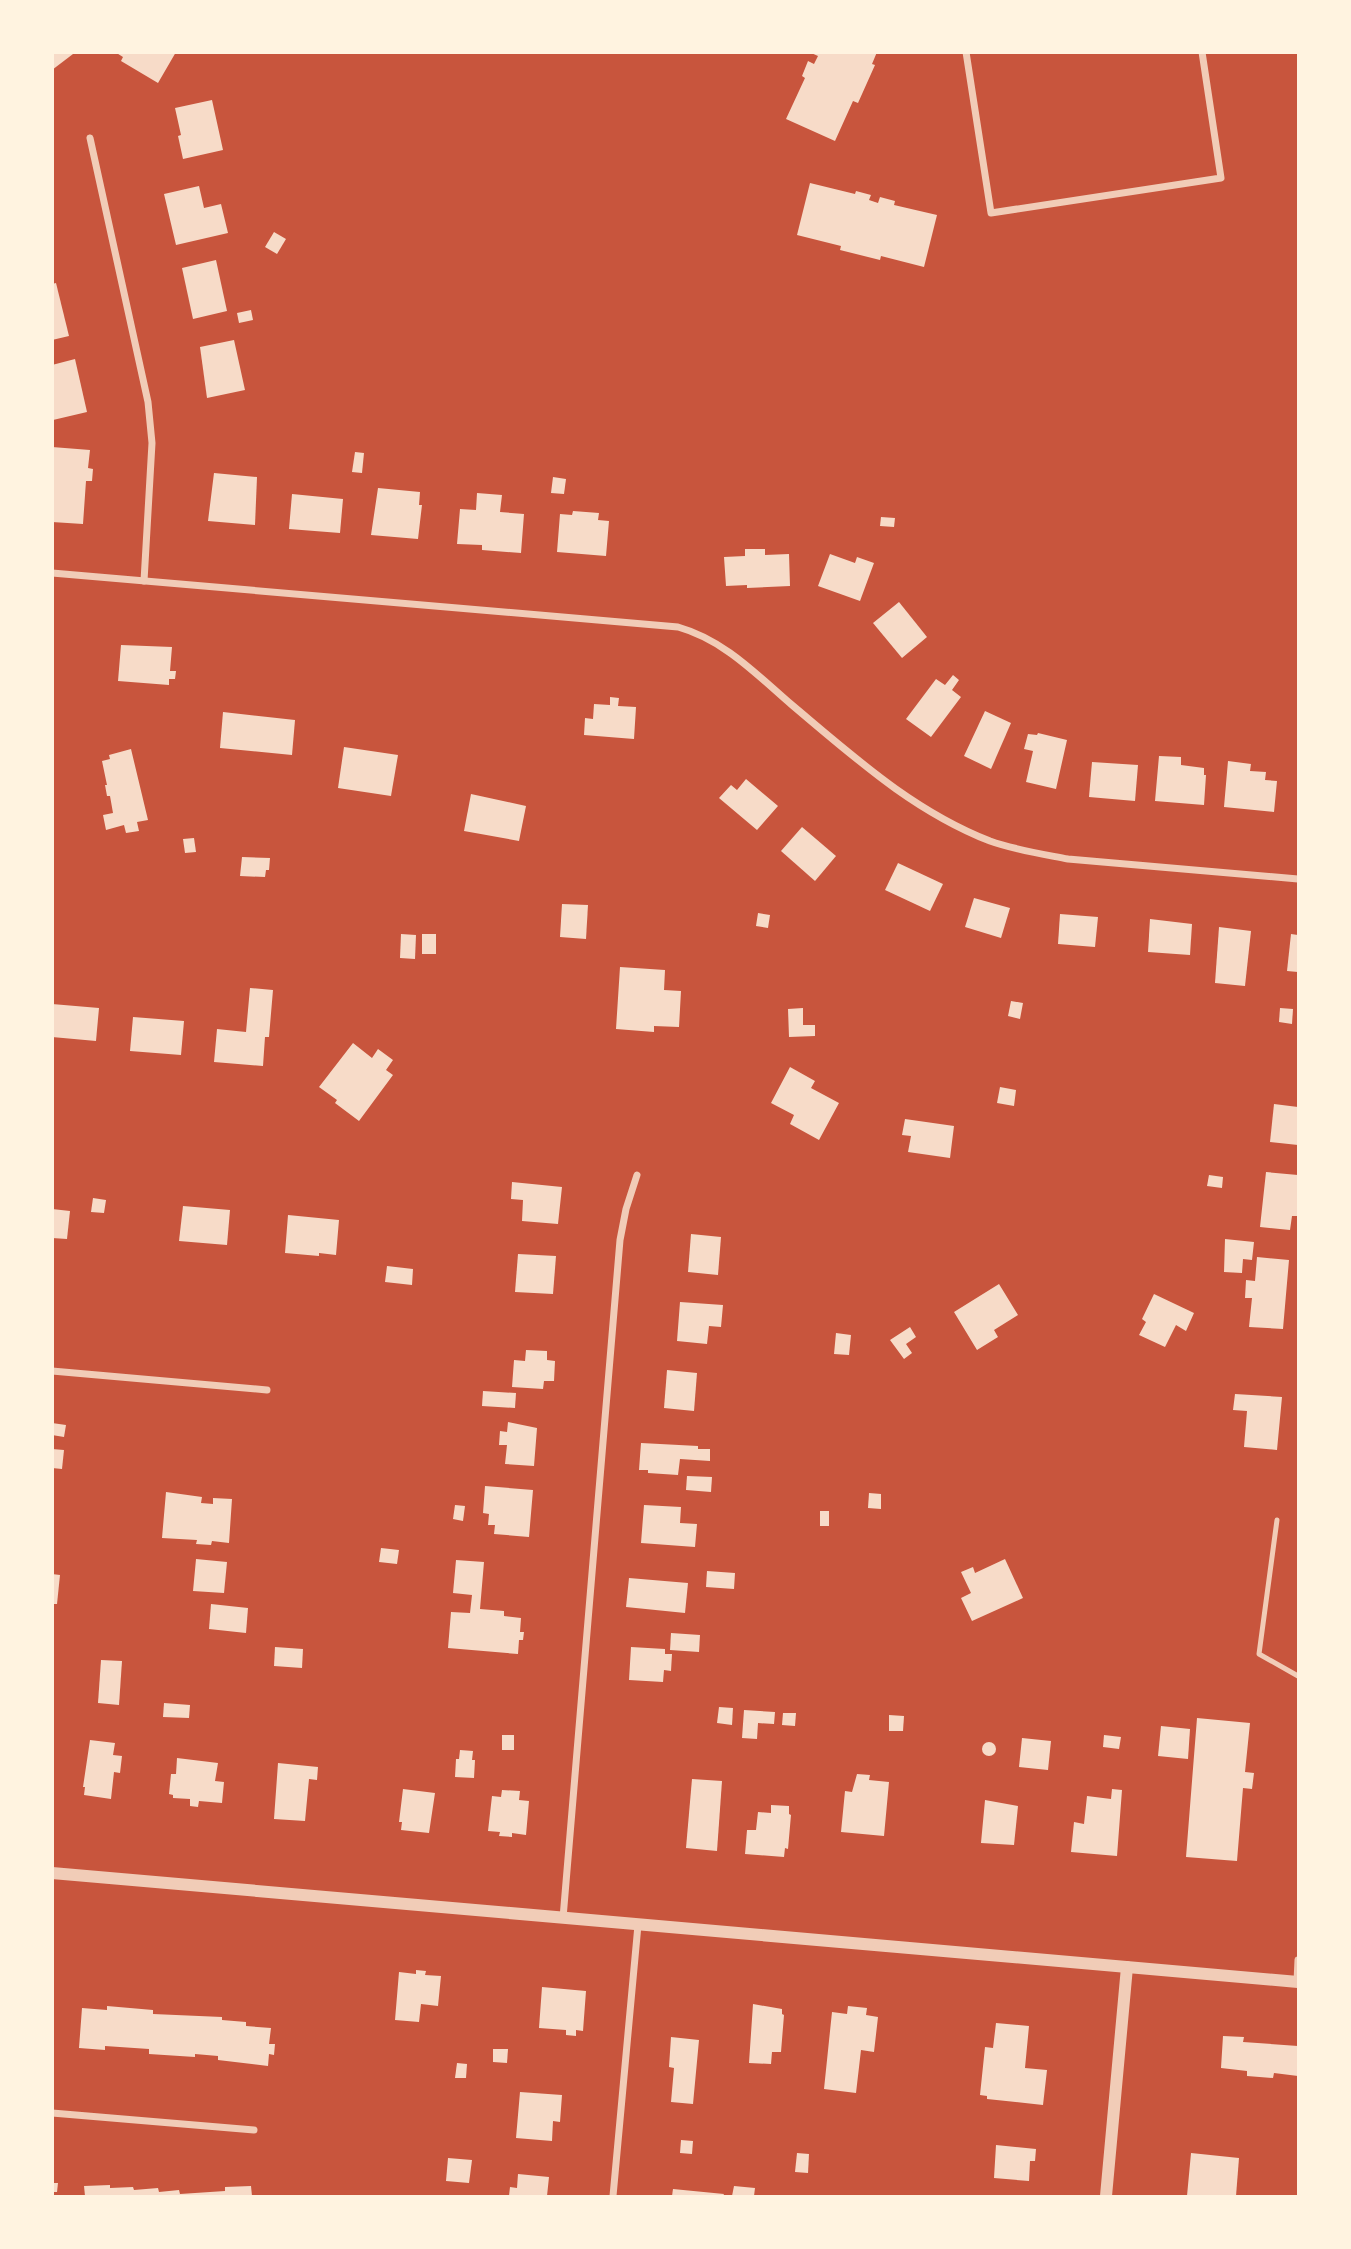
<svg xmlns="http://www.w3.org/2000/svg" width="1351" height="2249" font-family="Barlow,sans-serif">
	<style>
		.building { fill: #f7dbc8 }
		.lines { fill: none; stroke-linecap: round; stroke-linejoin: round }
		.service { stroke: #f1ccb7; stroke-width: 5 }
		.minor { stroke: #f1ccb7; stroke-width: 7 }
		.tertiary { stroke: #f1ccb7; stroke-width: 12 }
	</style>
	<rect width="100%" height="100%" fill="#c8553d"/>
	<g class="building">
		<polygon points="52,52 71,52 73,54 52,70"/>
		<polygon points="115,52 176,52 158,83 121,61 123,57"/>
		<polygon points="809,52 877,52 872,64 875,65 858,103 853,101 835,141 786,119 805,78 802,76 808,61 814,64 818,56"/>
		<polygon points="212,100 223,150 183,159 178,136 181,135 175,108"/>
		<polygon points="810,183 855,194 856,191 871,195 869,200 878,203 880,197 895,201 894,205 937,215 924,267 881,256 880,260 840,250 841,246 797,235"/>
		<polygon points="199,186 204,208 221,204 228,233 176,245 164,194"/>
		<polygon points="274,232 286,239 277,254 265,247"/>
		<polygon points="216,260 227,311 193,319 182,268"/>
		<polygon points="56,283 69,336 52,340 52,284"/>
		<polygon points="251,310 253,320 239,323 237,313"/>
		<polygon points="234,340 245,390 207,398 200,347"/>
		<polygon points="75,359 87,412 53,420 52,365"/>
		<polygon points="52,447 90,450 88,468 93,469 92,481 86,481 83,524 52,522"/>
		<polygon points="355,452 364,453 362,473 352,472"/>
		<polygon points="214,473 257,477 255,525 208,521"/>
		<polygon points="553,477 566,479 564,494 551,493"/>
		<polygon points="378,488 420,492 419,505 422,505 418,539 371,535"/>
		<polygon points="477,493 502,495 500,512 524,514 521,553 482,550 482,545 457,544 460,509 476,510"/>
		<polygon points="292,494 343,499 340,533 289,529"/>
		<polygon points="573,511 599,513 598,520 609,521 606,556 557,552 560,514 572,515"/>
		<polygon points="881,517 895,518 894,527 880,526"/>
		<polygon points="745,549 765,549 765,555 789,554 790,586 747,588 747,585 726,586 724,557 745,556"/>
		<polygon points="830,554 855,563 857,557 874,563 860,601 818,586"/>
		<polygon points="899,602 927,637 902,658 873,623"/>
		<polygon points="121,645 172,647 170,671 176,671 175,679 169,679 169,685 118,681"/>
		<polygon points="953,675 959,680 952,690 961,697 931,737 906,719 936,679 945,685"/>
		<polygon points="610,697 619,698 618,706 636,707 634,739 584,735 585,718 593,719 594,704 610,705"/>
		<polygon points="985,711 1011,723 991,769 964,756"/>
		<polygon points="223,712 295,720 292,755 220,748"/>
		<polygon points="1038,733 1067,740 1056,789 1026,782 1033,751 1024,749 1028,734 1037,735"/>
		<polygon points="344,747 398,755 391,796 338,788"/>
		<polygon points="131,749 148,820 137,822 139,831 126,833 124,825 106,830 103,815 113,813 110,796 107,796 105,785 107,785 102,761 110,759 109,755"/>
		<polygon points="1159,756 1181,757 1181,765 1204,768 1204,775 1206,775 1204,805 1155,801"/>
		<polygon points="1228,761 1251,764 1250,771 1266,772 1265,780 1277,781 1274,812 1224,807"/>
		<polygon points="1092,762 1138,765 1135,801 1089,797"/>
		<polygon points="746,779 778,806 757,830 719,798 731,785 737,790"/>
		<polygon points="471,794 526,806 519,841 464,831"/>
		<polygon points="802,827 836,856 815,881 781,851"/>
		<polygon points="194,838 196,852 185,853 183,839"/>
		<polygon points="242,857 270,858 269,870 266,870 265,877 240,876"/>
		<polygon points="898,863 943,884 930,911 885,890"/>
		<polygon points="974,898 1010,908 1001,938 965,927"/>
		<polygon points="562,904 588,905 586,939 560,937"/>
		<polygon points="758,913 770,915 768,928 756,926"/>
		<polygon points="1060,914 1098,917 1095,947 1058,944"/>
		<polygon points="1150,919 1192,924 1190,955 1148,952"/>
		<polygon points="1219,927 1251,931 1245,986 1215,983"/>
		<polygon points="401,934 416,935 415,959 400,958"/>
		<rect x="422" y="934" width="14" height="20"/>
		<polygon points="1291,934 1298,935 1298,972 1287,971"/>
		<polygon points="620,967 665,970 664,990 681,991 679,1027 654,1026 654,1032 616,1029"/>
		<polygon points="250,988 273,990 269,1037 265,1037 263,1066 214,1062 217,1029 246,1032"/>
		<polygon points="1011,1001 1023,1003 1020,1019 1008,1016"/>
		<polygon points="52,1004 99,1008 96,1041 52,1037"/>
		<polygon points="803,1008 803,1025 815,1025 815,1036 789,1037 788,1009"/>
		<polygon points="1280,1008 1293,1009 1292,1024 1279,1022"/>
		<polygon points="133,1017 184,1021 181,1055 130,1051"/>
		<polygon points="353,1043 372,1058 378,1049 393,1060 386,1070 393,1075 359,1121 335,1103 337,1100 319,1087"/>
		<polygon points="790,1067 815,1081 811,1088 839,1103 819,1140 790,1124 794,1115 771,1103"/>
		<polygon points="1000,1087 1016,1090 1014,1106 997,1103"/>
		<polygon points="1274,1104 1298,1107 1298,1145 1270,1142"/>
		<polygon points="905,1119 954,1126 950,1158 908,1152 911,1136 902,1135"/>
		<polygon points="1266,1172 1298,1175 1298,1216 1292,1216 1290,1230 1260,1227"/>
		<polygon points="1209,1175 1223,1177 1222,1188 1207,1186"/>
		<polygon points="512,1182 562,1187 558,1224 522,1221 523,1200 511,1199"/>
		<polygon points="93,1198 106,1200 104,1213 91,1212"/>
		<polygon points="183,1206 230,1210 227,1245 179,1241"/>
		<polygon points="52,1209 70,1211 67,1239 52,1238"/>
		<polygon points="288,1215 339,1220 336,1255 319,1253 319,1256 285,1253"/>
		<polygon points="691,1234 721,1237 718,1275 688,1272"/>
		<polygon points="1225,1239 1254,1242 1252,1260 1243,1259 1242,1273 1224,1272"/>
		<polygon points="518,1254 556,1256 553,1294 515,1292"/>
		<polygon points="1257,1257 1289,1260 1283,1329 1249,1327 1252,1298 1245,1298 1246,1280 1255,1281"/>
		<polygon points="387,1266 413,1269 412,1285 385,1282"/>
		<polygon points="999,1284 1018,1315 994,1330 998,1337 977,1350 954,1312"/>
		<polygon points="1154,1294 1194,1313 1186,1331 1176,1325 1165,1347 1139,1335 1146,1322 1142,1319"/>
		<polygon points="680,1302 723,1305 721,1327 709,1326 707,1344 677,1341"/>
		<polygon points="910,1327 916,1337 906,1344 912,1353 904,1359 890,1340"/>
		<polygon points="836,1333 851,1335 849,1355 834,1354"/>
		<polygon points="526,1350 547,1351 547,1360 555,1361 554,1381 544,1381 543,1389 512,1387 514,1360 525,1361"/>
		<polygon points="667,1370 697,1373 694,1411 664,1408"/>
		<polygon points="483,1391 516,1393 515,1408 482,1406"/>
		<polygon points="1235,1394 1282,1397 1277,1450 1244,1447 1247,1411 1233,1410"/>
		<polygon points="508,1422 537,1428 534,1466 505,1464 507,1445 499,1445 500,1431 507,1432"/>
		<polygon points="52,1423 66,1425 64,1437 52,1435"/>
		<polygon points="641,1443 698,1446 698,1449 710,1449 710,1461 680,1459 678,1475 648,1473 648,1470 639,1470"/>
		<polygon points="52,1449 64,1450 62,1469 52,1468"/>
		<polygon points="687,1476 712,1477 711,1492 686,1490"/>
		<polygon points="485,1486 533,1490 529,1537 494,1534 495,1525 488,1525 489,1514 483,1513"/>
		<polygon points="166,1492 202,1497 201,1503 213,1504 213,1498 232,1499 229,1543 212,1541 211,1545 196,1544 197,1540 162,1538"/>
		<polygon points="869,1493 881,1494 881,1509 868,1508"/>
		<polygon points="455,1505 465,1506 463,1521 453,1519"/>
		<polygon points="644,1505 681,1507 680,1523 697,1524 695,1547 641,1543"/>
		<rect x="820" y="1511" width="9" height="15"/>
		<polygon points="381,1548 399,1550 397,1564 379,1562"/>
		<polygon points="196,1559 227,1562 224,1593 193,1591"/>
		<polygon points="1005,1559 1023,1598 972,1621 961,1598 971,1593 961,1572 973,1567 975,1573"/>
		<polygon points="456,1560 484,1562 480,1609 504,1611 504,1616 521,1618 520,1632 524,1632 523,1640 519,1640 518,1654 448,1648 451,1612 470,1613 472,1595 453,1593"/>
		<polygon points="707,1571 735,1573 734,1589 706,1587"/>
		<polygon points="52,1574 60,1575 57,1604 52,1604"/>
		<polygon points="629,1578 688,1583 685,1613 626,1607"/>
		<polygon points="211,1604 248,1608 246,1633 209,1629"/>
		<polygon points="671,1633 700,1635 699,1652 670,1650"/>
		<polygon points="275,1647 303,1649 302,1668 274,1666"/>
		<polygon points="631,1647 665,1649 665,1654 672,1654 671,1671 664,1670 663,1682 629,1680"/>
		<polygon points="101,1660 122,1661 119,1705 98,1703"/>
		<polygon points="164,1703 190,1705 189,1718 163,1717"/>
		<polygon points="719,1707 733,1708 732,1725 717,1723"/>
		<polygon points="744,1710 775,1712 774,1724 758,1723 757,1739 742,1738"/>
		<polygon points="783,1713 796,1713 795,1726 782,1725"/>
		<polygon points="889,1715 904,1716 903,1731 889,1731"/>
		<polygon points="1197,1718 1250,1723 1245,1772 1254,1773 1252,1789 1243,1788 1237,1861 1186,1857"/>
		<polygon points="1161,1726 1190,1729 1188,1759 1158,1756"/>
		<rect x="502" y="1735" width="12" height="15"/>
		<polygon points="1104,1735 1121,1737 1119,1749 1103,1747"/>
		<polygon points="1022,1738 1051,1741 1048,1770 1019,1767"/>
		<polygon points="90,1740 115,1743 113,1755 122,1756 120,1773 114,1772 111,1799 84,1795 85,1787 83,1787"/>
		<circle cx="989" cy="1749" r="7"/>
		<polygon points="460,1750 473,1751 472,1760 475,1760 474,1778 455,1777 456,1759 459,1759"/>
		<polygon points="177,1758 218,1763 215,1781 224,1782 222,1803 199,1801 198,1807 190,1806 190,1799 173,1798 173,1795 169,1794 171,1774 176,1774"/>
		<polygon points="278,1763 318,1767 317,1780 309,1779 305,1821 274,1819"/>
		<polygon points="857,1774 870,1775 869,1780 889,1782 884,1836 841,1832 845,1791 852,1792"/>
		<polygon points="692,1779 722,1781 717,1851 686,1848"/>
		<polygon points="403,1789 435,1793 429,1833 401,1830 402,1822 399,1822"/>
		<polygon points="1112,1789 1122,1790 1117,1856 1071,1852 1074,1822 1084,1824 1087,1796 1111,1799"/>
		<polygon points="502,1790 520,1791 519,1800 529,1801 526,1835 512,1833 512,1837 499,1836 500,1832 488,1831 492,1796 501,1797"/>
		<polygon points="985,1800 1018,1806 1014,1845 981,1843"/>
		<polygon points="771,1805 789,1806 789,1814 791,1815 788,1849 785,1848 784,1857 745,1854 747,1830 756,1830 758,1812 771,1813"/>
		<polygon points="416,1970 426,1971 425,1975 441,1976 438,2006 421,2004 419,2022 395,2020 399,1972 416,1974"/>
		<polygon points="542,1987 586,1991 583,2031 576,2030 576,2036 566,2035 566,2030 539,2028"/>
		<polygon points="753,2004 782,2009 782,2014 784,2015 781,2052 772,2052 771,2064 749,2063"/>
		<polygon points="107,2006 153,2010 153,2014 222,2017 222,2020 246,2022 246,2026 271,2028 269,2044 275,2044 274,2055 269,2054 268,2066 218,2060 218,2056 195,2054 195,2057 149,2054 149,2049 105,2046 105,2050 79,2048 82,2008 107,2010"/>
		<polygon points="848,2006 867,2008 866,2015 878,2017 874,2052 861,2050 856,2093 824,2089 832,2012 847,2014"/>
		<polygon points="996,2023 1029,2026 1025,2068 1047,2070 1043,2105 987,2099 987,2096 980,2095 985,2047 993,2048"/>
		<polygon points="1223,2036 1244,2037 1243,2042 1298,2046 1298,2076 1274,2073 1273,2078 1247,2076 1247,2071 1221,2068"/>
		<polygon points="671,2037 699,2040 693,2104 671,2102 674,2068 669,2067"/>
		<polygon points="493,2049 508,2049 507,2063 493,2062"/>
		<polygon points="457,2063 467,2064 466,2078 455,2078"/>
		<polygon points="520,2092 562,2095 560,2122 553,2121 552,2141 516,2138"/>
		<polygon points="681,2140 693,2141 692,2154 680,2153"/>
		<polygon points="996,2145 1036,2149 1035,2161 1030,2161 1029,2181 994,2178"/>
		<polygon points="797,2153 809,2154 808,2173 795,2172"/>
		<polygon points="1191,2153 1239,2158 1236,2196 1187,2196"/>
		<polygon points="448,2158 472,2160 469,2183 446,2181"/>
		<polygon points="518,2174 549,2177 547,2196 509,2196 510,2187 517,2188"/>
		<polygon points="52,2183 58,2183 57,2192 52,2192"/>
		<polygon points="110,2185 110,2188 133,2187 134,2190 158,2188 159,2192 179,2190 180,2194 225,2191 225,2187 251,2186 252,2196 85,2196 84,2186"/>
		<polygon points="734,2186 755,2188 754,2196 732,2196"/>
		<polygon points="673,2189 724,2194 723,2196 672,2196"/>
	</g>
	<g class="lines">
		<polyline class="service" points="1277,1520 1259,1654 1298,1676"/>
		<g class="minor">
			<polyline points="966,52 991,213 1221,178 1202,52"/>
			<polyline points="90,138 148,402 152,443 144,581"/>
			<path d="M 52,573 L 678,627 C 724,640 756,674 792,705 C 854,757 913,811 990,841 C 1015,850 1042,854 1068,859 L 1298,879"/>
			<polyline points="52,1371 267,1390"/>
			<polyline points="563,1918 620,1240 626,1209 637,1175"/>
			<polyline points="1297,1982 1298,1960"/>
			<polyline points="52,2113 254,2130"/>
			<polyline points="613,2196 638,1925"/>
		</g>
		<g class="tertiary">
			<polyline points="52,1873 1298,1982"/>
			<polyline points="1106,2196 1127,1967"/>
		</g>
	</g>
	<rect width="1351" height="2249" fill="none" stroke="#fff3e0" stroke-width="108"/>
</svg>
